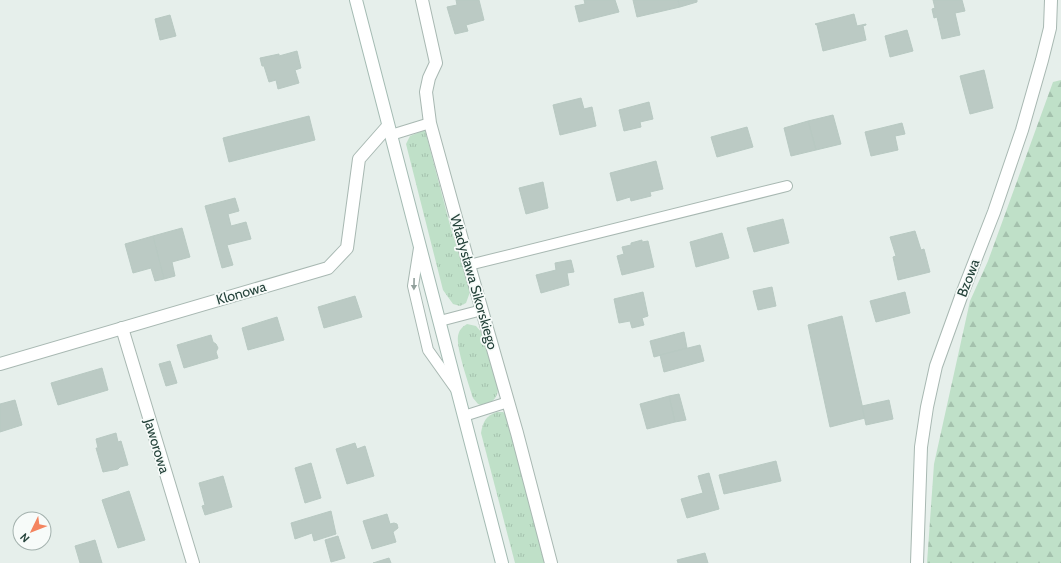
<svg xmlns="http://www.w3.org/2000/svg" width="1061" height="563" font-family="Cabin,sans-serif">
	<style>
		.grass { fill: url(#grass-tufts) }
		.forest { fill: url(#forest-firs) }
		.building { fill: #bbcac4; stroke: #b8c9c2 }
		.lines { fill: none; stroke-linecap: round; stroke-linejoin: round }
		.service-casing { stroke: #a8b8b2; stroke-width: 12 }
		.minor-casing { stroke: #a8b8b2; stroke-width: 14 }
		.secondary-casing { stroke: #a4bbb3; stroke-width: 14 }
		.service { stroke: #fff; stroke-width: 10 }
		.minor { stroke: #fff; stroke-width: 12 }
		.secondary { stroke: #fff; stroke-width: 12 }
		.oneway { fill: #92a09c }
		.labels { text-anchor: middle; dominant-baseline: central; stroke-width: 3.5; stroke-linejoin: round; paint-order: stroke }
		.street-label { font-size: 14px; fill: #24423a; stroke: #f7fbf9 }
	</style>
	<defs>
		<pattern id="grass-tufts" width="24" height="20" patternUnits="userSpaceOnUse"><rect width="24" height="20" fill="#bfe0c8"/><path d="M3 7l-1-3M5 7V3M7 7l1-3M15 17l-1-3M17 17v-4M19 17l1-3" fill="none" stroke="#a4c1ad"/></pattern>
		<pattern id="forest-firs" width="22" height="20" patternUnits="userSpaceOnUse"><rect width="22" height="20" fill="#bfe0c8"/><path d="M5 1l3.5 6h-7zM16 11l3.5 6h-7z" fill="#a4c1ad"/></pattern>
	</defs>
	<rect width="100%" height="100%" fill="#e6efeb"/>
	<g class="grass">
		<polygon points="425,130 451,229 468,281 470,292 466,303 460,306 453,304 443,290 406,144 410,136"/>
		<path d="M 467,324 L 476,326 L 482,333 L 498,385 C 499,396 494,402 483,406 L 478,404 L 473,398 C 469,385 456,348 458,336 C 459,330 462,327 467,324 Z"/>
		<path d="M 497,412 L 503,412 L 507,416 L 545,563 L 515,563 L 481,433 C 483,421 486,416 497,412 Z"/>
	</g>
	<polygon class="forest" points="1061,80 1061,563 927,563 934,464 970,301 988,261 1053,82"/>
	<g class="building">
		<polygon points="456,0 479,0 484,20 466,25 468,31 455,34 447,7 457,5"/>
		<polygon points="584,0 615,0 619,12 579,22 575,6 585,4"/>
		<polygon points="633,0 678,0 680,7 637,17"/>
		<polygon points="678,0 697,0 697,2 680,7"/>
		<polygon points="933,0 962,0 965,11 955,13 960,35 942,39 937,17 934,18 932,9 935,8"/>
		<polygon points="854,14 857,26 866,24 866,25 863,26 866,40 823,51 817,25 815,24"/>
		<polygon points="170,15 176,36 160,40 155,19"/>
		<polygon points="907,30 913,51 890,57 885,36"/>
		<polygon points="297,51 301,68 295,70 299,83 278,89 276,80 269,82 264,66 262,66 260,58 279,54 279,56"/>
		<polygon points="984,70 993,108 970,114 960,76"/>
		<polygon points="581,98 584,109 592,107 596,126 560,135 553,105"/>
		<polygon points="649,102 653,119 640,122 641,127 624,131 619,110"/>
		<polygon points="833,115 841,144 816,150 808,121"/>
		<polygon points="309,116 315,140 229,162 223,138"/>
		<polygon points="808,121 816,150 791,156 784,128"/>
		<polygon points="902,123 905,134 895,136 898,150 871,156 865,132"/>
		<polygon points="747,127 753,147 717,157 711,137"/>
		<polygon points="656,161 663,189 650,192 651,196 631,201 630,197 617,201 610,173"/>
		<polygon points="543,182 548,208 526,214 519,188"/>
		<polygon points="235,198 239,211 228,214 231,226 246,222 251,239 227,245 233,265 222,268 205,206"/>
		<polygon points="783,219 789,243 754,252 747,228"/>
		<polygon points="182,228 190,257 172,262 175,276 164,279 153,236"/>
		<polygon points="915,231 921,250 924,249 930,272 898,280 893,257 896,256 890,237"/>
		<polygon points="722,233 729,258 696,267 690,242"/>
		<polygon points="153,236 164,279 155,281 151,268 133,273 125,244"/>
		<polygon points="642,240 642,242 648,241 654,267 622,275 617,256 624,254 622,247 631,245 631,243"/>
		<polygon points="571,260 574,272 567,273 569,285 541,293 536,275 556,270 555,263"/>
		<polygon points="772,287 776,306 758,310 753,291"/>
		<polygon points="643,292 648,316 642,318 644,325 632,328 630,321 619,323 614,299"/>
		<polygon points="905,292 910,313 876,322 870,301"/>
		<polygon points="355,296 362,317 324,328 318,307"/>
		<polygon points="842,316 865,418 830,427 808,325"/>
		<polygon points="277,317 284,340 248,350 242,328"/>
		<polygon points="684,332 687,348 654,357 650,341"/>
		<polygon points="211,335 213,342 216,344 218,348 216,352 218,358 184,368 177,345"/>
		<polygon points="700,345 704,361 664,372 660,355"/>
		<polygon points="170,361 177,383 166,386 159,364"/>
		<polygon points="102,368 108,390 58,405 51,383"/>
		<polygon points="679,394 686,420 675,422 669,396"/>
		<polygon points="669,396 675,422 647,429 640,404"/>
		<polygon points="15,400 22,425 0,432 0,404"/>
		<polygon points="889,400 893,419 866,425 862,406"/>
		<polygon points="116,433 118,442 121,441 128,465 120,467 118,469 103,472 96,448 98,448 96,439"/>
		<polygon points="355,443 357,449 365,446 374,476 347,484 336,449"/>
		<polygon points="776,461 781,481 724,494 719,475"/>
		<polygon points="311,463 321,498 305,503 295,468"/>
		<polygon points="709,473 719,509 687,518 681,499 703,493 698,476"/>
		<polygon points="223,476 232,507 205,515 202,506 205,505 199,483"/>
		<polygon points="129,491 145,540 118,548 102,500"/>
		<polygon points="331,511 336,534 314,541 312,533 295,539 291,523"/>
		<polygon points="387,514 390,524 394,523 397,524 398,528 393,532 396,542 372,549 363,521"/>
		<polygon points="338,536 345,558 331,562 325,540"/>
		<polygon points="95,540 102,563 80,563 75,546"/>
		<polygon points="705,553 708,563 678,563 677,560"/>
		<polygon points="389,558 391,563 373,563"/>
	</g>
	<g class="lines">
		<defs>
			<g id="service">
				<polyline points="391,135 430,123"/>
				<polyline points="419,248 413,286 428,350 455,388"/>
				<polyline points="469,265 787,186"/>
				<polyline points="440,321 482,310"/>
				<polyline points="464,416 508,402"/>
			</g>
			<g id="minor">
				<polyline points="422,0 436,63 429,78 426,92 430,123 469,265 517,433 551,563"/>
				<polyline points="122,328 193,563"/>
				<polyline points="0,364 328,268 347,248 359,159 388,126"/>
				<polyline points="917,563 921,447 927,407 936,366 962,294 994,212 1022,130 1042,60 1050,28 1051,0"/>
			</g>
			<polyline id="secondary" points="356,0 502,563"/>
		</defs>
		<use href="#service" class="service-casing"/>
		<use href="#minor" class="minor-casing"/>
		<use href="#secondary" class="secondary-casing"/>
		<use href="#service" class="service"/>
		<use href="#minor" class="minor"/>
		<use href="#secondary" class="secondary"/>
	</g>
	<defs><path id="oneway-solid" d="M-6-.8H1V-3.2L6.5 0L1 3.2V.8H-6Z"/></defs>
	<use class="oneway" href="#oneway-solid" transform="translate(414 284) rotate(91)"/>
	<g class="labels">
		<g class="street-label">
			<text transform="translate(968 278) rotate(-69)">Bzowa</text>
			<text transform="translate(474 282) rotate(74)">Władysława Sikorskiego</text>
			<text transform="translate(241 293) rotate(-16)">Klonowa</text>
			<text transform="translate(157 446) rotate(73)">Jaworowa</text>
		</g>
	</g>
	<g transform="translate(32 531) rotate(227)"><circle r="19" fill="#f7fbf9" stroke="#a3b1ad"/>
	<path d="M0-3L7 15L0 10L-7 15Z" fill="#f4845f"/>
	<text y="-6" font-size="11" font-weight="bold" text-anchor="middle" fill="#24423a">N</text>
	</g>
</svg>
